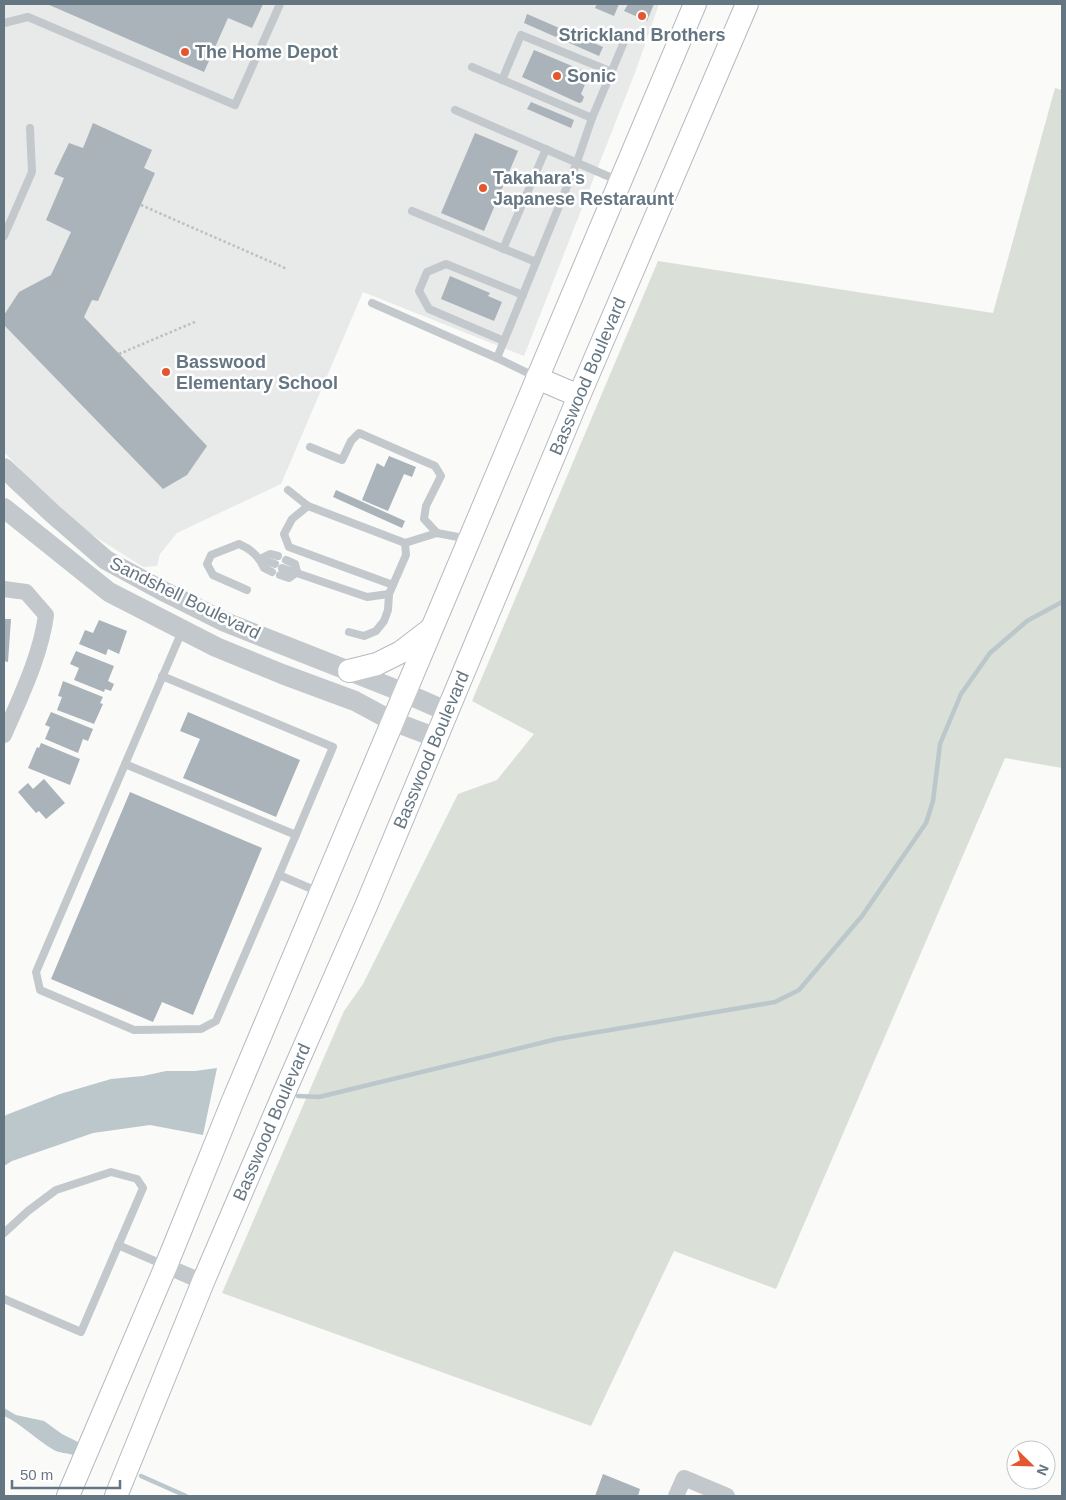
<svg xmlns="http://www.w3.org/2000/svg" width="1066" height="1500" font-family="Helvetica,sans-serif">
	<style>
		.built { fill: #e8e9e9 }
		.green { fill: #dadfd7 }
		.water { fill: #bbc7cb }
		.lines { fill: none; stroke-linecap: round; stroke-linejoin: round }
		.stream { stroke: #bbc7cb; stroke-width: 4.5 }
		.building { fill: #aab3b9 }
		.secondary-casing { stroke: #b3babf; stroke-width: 24 }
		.path { stroke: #bbbfc2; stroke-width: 2.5; stroke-dasharray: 2.5 2.5; stroke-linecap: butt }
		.service { stroke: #c3c8cc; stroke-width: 8 }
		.minor { stroke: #c3c8cc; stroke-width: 16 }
		.tertiary { stroke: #c3c8cc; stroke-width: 20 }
		.secondary { stroke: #fff; stroke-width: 22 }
		.poi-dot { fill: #e4572e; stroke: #fff; stroke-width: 2 }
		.labels { text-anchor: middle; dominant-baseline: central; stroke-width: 5; stroke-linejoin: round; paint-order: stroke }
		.poi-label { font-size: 18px; font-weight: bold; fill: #657683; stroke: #fff; text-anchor: start }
		.street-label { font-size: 18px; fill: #657683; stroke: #fff }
	</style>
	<rect width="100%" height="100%" fill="#fafaf8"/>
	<polygon class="built" points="4,4 659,4 636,70 524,356 363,292 281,484 177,533 160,554 157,566 143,567 91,534 47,498 4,452"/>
	<polygon class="green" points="1055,88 1062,90 1062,768 1005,758 776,1289 674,1251 591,1426 222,1293 344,1011 363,984 458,794 497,780 534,734 472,701 658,261 993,313"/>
	<g class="water">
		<polygon points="217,1068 203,1135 150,1125 93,1133 12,1161 4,1166 4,1117 6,1115 60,1094 111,1079 143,1076 166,1071 195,1071"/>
		<path d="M 4,1408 L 16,1415 L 44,1421 L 62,1434 L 78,1442 L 73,1455 C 67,1453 59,1453 54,1450 C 36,1440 22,1424 4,1416 Z"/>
	</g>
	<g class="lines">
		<g class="stream">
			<polyline points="298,1096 319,1097 557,1039 775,1002 799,990 862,916 926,823 933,801 940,744 961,694 990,653 1027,621 1062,602"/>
			<polyline points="141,1476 186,1496"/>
		</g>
	</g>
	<g class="building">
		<polygon points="47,4 263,4 252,28 228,18 204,72"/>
		<polygon points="597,4 619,4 614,16 595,8"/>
		<polygon points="628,4 654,4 647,21 624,11"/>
		<polygon points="527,14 603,47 599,56 524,23"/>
		<polygon points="534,50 591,74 592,80 589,82 586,82 581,94 584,97 582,102 579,103 522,77"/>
		<polygon points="531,102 574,120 571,128 527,109"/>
		<polygon points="93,123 152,150 144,168 155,173 98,301 92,300 84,317 207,446 187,475 163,489 4,325 4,315 19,292 51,275 71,232 46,220 64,178 54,174 69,143 83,148"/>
		<polygon points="475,133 518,151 484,231 441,213"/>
		<polygon points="450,276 490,293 488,296 502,302 494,321 441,299"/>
		<polygon points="389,456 416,467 412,477 404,474 388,511 362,500 377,463 384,467"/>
		<polygon points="336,490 405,521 402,528 333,497"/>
		<polygon points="4,619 11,619 8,662 4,661"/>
		<polygon points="99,620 127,631 119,654 108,649 106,655 79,644 85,630 93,633"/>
		<polygon points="76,651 114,666 108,681 114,684 111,691 105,689 104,692 74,680 79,668 70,664"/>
		<polygon points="63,681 103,697 100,703 103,704 94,724 57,710 62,697 58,696"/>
		<polygon points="51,712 93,729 88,741 83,739 78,753 45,739 50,727 45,725"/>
		<polygon points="188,712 300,760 276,817 183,778 200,739 180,731"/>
		<polygon points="41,743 80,759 70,785 28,768 37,747 39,748"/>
		<polygon points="44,779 65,803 46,819 39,811 36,813 18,792 28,783 33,789"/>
		<polygon points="130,792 262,848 193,1015 162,1002 153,1022 51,979"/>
		<polygon points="603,1474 640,1489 638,1496 595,1496"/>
	</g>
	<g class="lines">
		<defs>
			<g id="secondary">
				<polyline points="537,378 579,396"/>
				<polyline points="349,671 377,664 401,652 431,629"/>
				<polyline points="68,1496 166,1266 232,1103 695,4"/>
				<path id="s1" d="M 116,1496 L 203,1282 L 284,1093 L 366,906 L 579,396 L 747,4"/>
			</g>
		</defs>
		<use href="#secondary" class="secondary-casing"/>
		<g class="path">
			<polyline points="141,205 287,269"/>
			<polyline points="119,354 197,321"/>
		</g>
		<g class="service">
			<polyline points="4,23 28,17 235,105 280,4"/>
			<polyline points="472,67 592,118"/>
			<polyline points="502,80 521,35 612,72"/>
			<polyline points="455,110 619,181"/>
			<polyline points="412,211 536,262"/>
			<polyline points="4,236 32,172 30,128"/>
			<polyline points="503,249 546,149"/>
			<polyline points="372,303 497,358 536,377"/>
			<polyline points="504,341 429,309 419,291 427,272 446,264 523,295"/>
			<polyline points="497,358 577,162 592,118 624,42"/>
			<polyline points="310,447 342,460 351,441 359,433 435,466 441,476 426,506 424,519 437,533 468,539"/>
			<polyline points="288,490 308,506 405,543 437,533"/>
			<polyline points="308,506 292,519 284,534 289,547 393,585"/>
			<polyline points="260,559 270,554 278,556"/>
			<polyline points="260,559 275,564"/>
			<polyline points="286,560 295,564 297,572"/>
			<polyline points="282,568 367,597 389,594"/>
			<polyline points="280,575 289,578 297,572"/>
			<path d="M 247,590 L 213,575 L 207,564 L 211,555 L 239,544 C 251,549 259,556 264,568 L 272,572"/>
			<polyline points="182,631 36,972 40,990 134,1030 201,1029 216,1021 279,875 319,892"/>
			<polyline points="349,632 364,636 376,631 384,621 388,610 389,594 406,555 405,543"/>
			<polyline points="162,676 333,747 279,875"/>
			<polyline points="125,764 296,835"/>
			<polyline points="4,1233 28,1211 56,1190 111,1172 137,1179 143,1188 81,1332 4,1299"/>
			<polyline points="118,1245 164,1265"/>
		</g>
		<g class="minor">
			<path d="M 4,589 L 26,592 L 46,615 C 41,655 20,698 4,735"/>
			<polyline points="166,1266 203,1282"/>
			<polyline points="676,1496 684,1478 727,1496"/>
		</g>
		<g class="tertiary">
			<polyline points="4,468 53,514 106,560 161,590 225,622 405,693 448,712"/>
			<polyline points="4,508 109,592 216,647 282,674 355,701 392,721 437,738"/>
		</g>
		<use href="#secondary" class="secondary"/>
	</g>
	<g class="poi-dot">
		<circle cx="642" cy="16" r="5"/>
		<circle cx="185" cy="52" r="5"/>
		<circle cx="557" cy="76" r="5"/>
		<circle cx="483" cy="188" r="5"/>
		<circle cx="166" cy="372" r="5"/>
	</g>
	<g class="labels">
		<g class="poi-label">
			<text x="642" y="35" text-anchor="middle">Strickland Brothers</text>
			<text x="195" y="52">The Home Depot</text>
			<text x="567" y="76">Sonic</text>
			<text x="493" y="178">Takahara's<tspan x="493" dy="21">Japanese Restaraunt</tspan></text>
			<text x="176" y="362">Basswood<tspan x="176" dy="21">Elementary School</tspan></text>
		</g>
		<g class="street-label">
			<text stroke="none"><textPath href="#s1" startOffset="1215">Basswood Boulevard</textPath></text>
			<text transform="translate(185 598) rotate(26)">Sandshell Boulevard</text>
			<text stroke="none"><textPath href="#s1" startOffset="810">Basswood Boulevard</textPath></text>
			<text stroke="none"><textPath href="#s1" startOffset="405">Basswood Boulevard</textPath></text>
		</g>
	</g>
	<rect width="1066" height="1500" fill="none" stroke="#657683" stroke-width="10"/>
	<g transform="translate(1031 1465) rotate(113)"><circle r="24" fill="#ffffff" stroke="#c1c8cd"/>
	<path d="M0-4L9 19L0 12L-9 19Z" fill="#e4572e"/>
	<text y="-8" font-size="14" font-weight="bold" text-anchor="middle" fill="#657683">N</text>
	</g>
	<path d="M12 1480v8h108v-8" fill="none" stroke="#657683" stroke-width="2.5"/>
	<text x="20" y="1480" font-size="15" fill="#657683" stroke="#ffffff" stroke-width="4" paint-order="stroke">50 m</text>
</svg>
